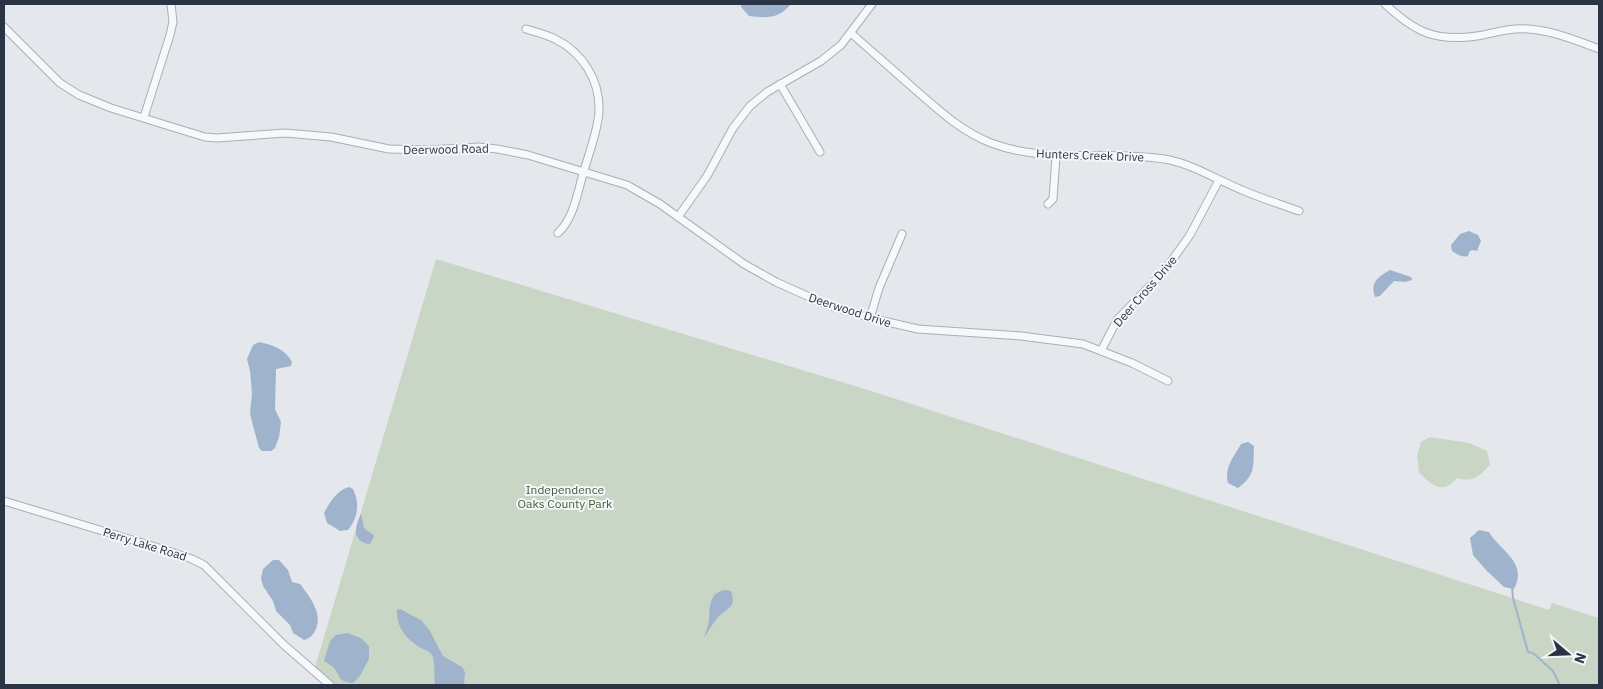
<svg xmlns="http://www.w3.org/2000/svg" width="1603" height="689" font-family="'IBM Plex Sans',sans-serif">
	<style>
		.green { fill: #c9d6c5 }
		.water { fill: #9fb4cc }
		.lines { fill: none; stroke-linecap: round; stroke-linejoin: round }
		.stream { stroke: #9fb4cc; stroke-width: 2 }
		.minor-casing { stroke: #a9aeb7; stroke-width: 9 }
		.minor { stroke: #f7f8fa; stroke-width: 7 }
		.labels { text-anchor: middle; dominant-baseline: central; stroke-width: 4; stroke-linejoin: round; paint-order: stroke }
		.street-label { font-size: 12px; fill: #2b3445; stroke: #f4f6f9 }
		.park-label { font-size: 12px; fill: #3f6138; stroke: #f4f6f9 }
	</style>
	<rect width="100%" height="100%" fill="#e4e7ec"/>
	<g class="green">
		<polygon points="436,259 868,390 1549,610 1552,603 1599,618 1599,685 326,685 313,674"/>
		<path d="M 1430,437 L 1469,443 L 1487,451 L 1490,465 C 1479,476 1474,483 1457,478 C 1454,481 1451,485 1447,486 C 1437,491 1426,479 1419,473 L 1417,455 L 1421,442 Z"/>
	</g>
	<g class="water">
		<path d="M 742,4 L 791,4 C 778,19 768,18 749,16 L 741,7 Z"/>
		<path d="M 1469,231 L 1478,235 L 1481,241 L 1477,251 L 1472,250 L 1469,252 L 1468,256 C 1462,258 1457,254 1452,251 L 1451,245 L 1460,234 Z"/>
		<path d="M 1390,270 L 1411,277 L 1412,280 L 1405,282 L 1394,281 L 1380,296 L 1375,297 C 1370,282 1378,277 1390,270 Z"/>
		<path d="M 259,342 C 273,345 285,349 292,362 L 291,366 L 276,369 L 275,409 L 281,422 L 279,437 L 275,448 L 271,451 L 262,451 L 259,448 L 250,414 L 252,393 L 250,371 L 247,359 L 253,345 Z"/>
		<path d="M 1248,442 L 1254,446 C 1253,466 1256,475 1238,488 L 1228,483 C 1224,467 1234,457 1241,444 Z"/>
		<path d="M 349,487 L 353,489 C 360,503 358,518 348,530 L 340,531 L 327,523 L 324,513 C 330,502 336,491 349,487 Z"/>
		<path d="M 361,514 C 365,525 360,528 373,534 L 374,537 L 370,544 C 351,542 355,526 361,514 Z"/>
		<path d="M 1479,530 L 1489,532 C 1501,552 1528,562 1514,589 L 1504,587 L 1486,570 L 1473,555 L 1470,538 Z"/>
		<path d="M 273,560 L 279,560 L 288,570 L 292,582 L 300,584 C 309,596 323,613 316,629 C 313,635 311,638 304,640 L 293,633 L 290,625 L 276,611 L 273,601 L 263,586 L 261,578 L 263,569 Z"/>
		<path d="M 726,590 L 731,591 C 737,608 728,607 718,617 C 713,623 709,631 704,637 C 706,632 708,626 709,621 C 710,608 708,592 726,590 Z"/>
		<path d="M 400,609 L 421,620 L 430,631 L 443,656 L 462,667 L 465,672 L 464,685 L 435,685 C 434,676 435,666 433,657 C 431,652 426,650 421,648 C 406,639 396,627 397,610 Z"/>
		<path d="M 347,633 L 361,638 L 369,646 L 369,659 L 360,676 L 353,683 C 336,682 341,674 332,666 C 329,664 327,663 324,661 L 330,641 L 336,635 Z"/>
	</g>
	<g class="lines">
		<polyline class="stream" points="1512,586 1513,598 1528,652 1533,653 1553,671 1560,685"/>
		<defs>
			<g id="minor">
				<path d="M 1385,4 C 1415,32 1435,42 1477,36 C 1490,34 1502,30 1515,29 C 1544,27 1573,39 1599,49"/>
				<polyline points="4,27 60,83 79,95 111,108 182,130 205,137 217,138 285,133 331,137 389,149 429,150 478,147 497,149 528,155 627,185 660,204 744,264 776,282 825,304 870,318 918,329 1021,336 1083,344 1132,363 1168,381"/>
				<path d="M 526,29 C 535,32 546,34 555,39 C 582,52 600,80 599,110 C 599,128 588,156 583,174 C 577,194 574,218 558,233"/>
				<path d="M 851,33 C 871,51 891,68 911,86 C 935,107 960,131 991,143 C 1046,164 1107,150 1164,159 C 1191,163 1217,180 1242,190 C 1260,198 1280,204 1299,211"/>
				<polyline points="780,84 820,152"/>
				<polyline points="144,117 170,35 173,22 171,4"/>
				<polyline points="1048,204 1053,199 1056,156"/>
				<polyline points="678,217 707,176 733,128 750,106 767,92 821,61 841,45 872,4"/>
				<polyline points="870,318 879,288 902,234"/>
				<polyline points="1101,351 1117,320 1165,270 1190,235 1219,180"/>
				<polyline points="4,501 162,549 192,559 204,565 283,644 330,685"/>
			</g>
		</defs>
		<use href="#minor" class="minor-casing"/>
		<use href="#minor" class="minor"/>
	</g>
	<g class="labels">
		<g class="street-label">
			<text transform="translate(446 149) rotate(-1)">Deerwood Road</text>
			<text transform="translate(1090 155) rotate(2)">Hunters Creek Drive</text>
			<text transform="translate(1145 291) rotate(-49)">Deer Cross Drive</text>
			<text transform="translate(850 310) rotate(18)">Deerwood Drive</text>
			<text transform="translate(145 544) rotate(17)">Perry Lake Road</text>
		</g>
		<g class="park-label">
			<text x="565" y="489">Independence<tspan x="565" dy="14">Oaks County Park</tspan></text>
		</g>
	</g>
	<rect width="1603" height="689" fill="none" stroke="#2b3445" stroke-width="10"/>
	<g transform="translate(1568 654) rotate(109)" stroke="#f4f6f9" stroke-width="4" paint-order="stroke">
	<path d="M0-4L9 19L0 12L-9 19Z" fill="#2b3445"/>
	<text y="-8" font-size="14" font-weight="bold" text-anchor="middle" fill="#2b3445">N</text>
	</g>
</svg>
